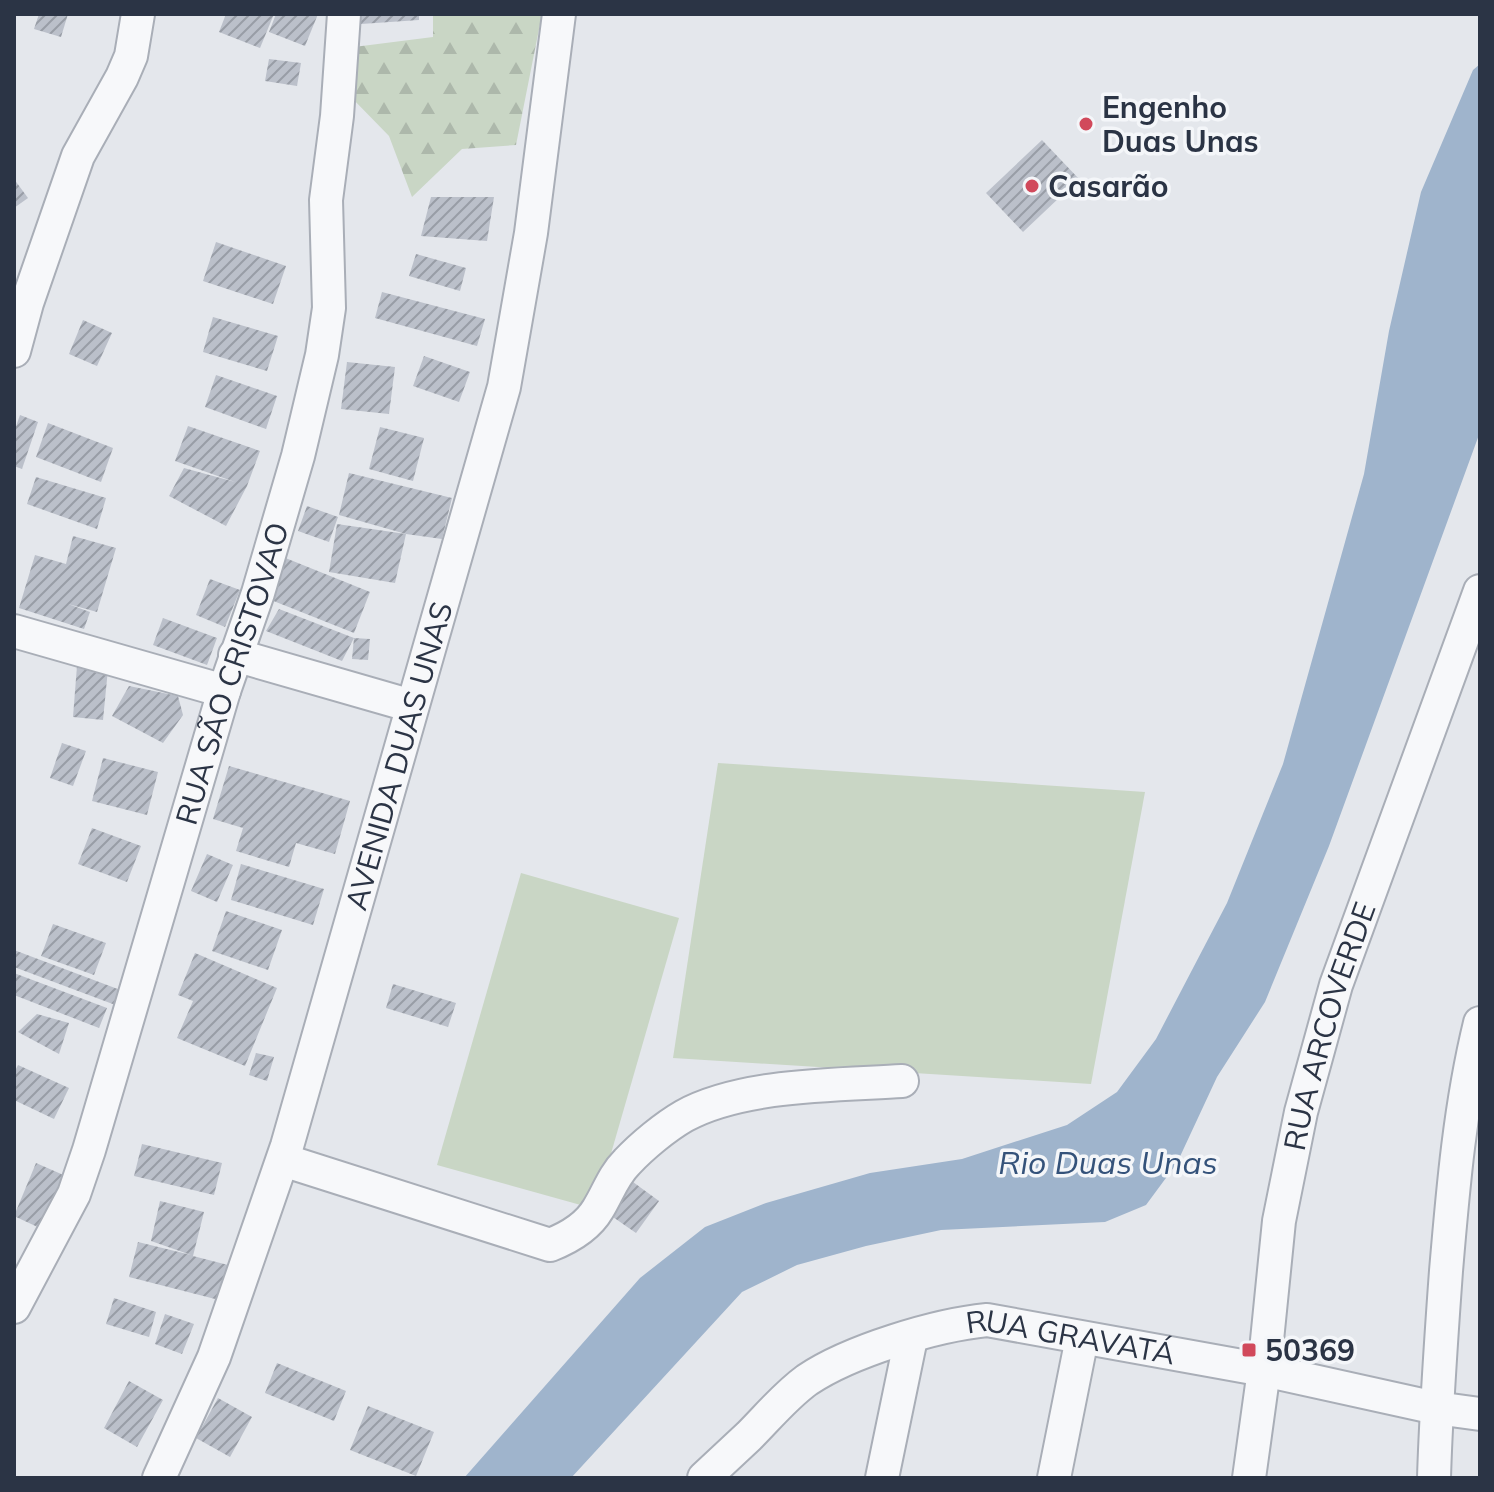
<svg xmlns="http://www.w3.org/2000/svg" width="1494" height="1492" font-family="Mulish,sans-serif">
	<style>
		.forest { fill: url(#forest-firs) }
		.park { fill: #c9d6c5 }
		.water { fill: #9fb4cc }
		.building { fill: url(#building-hatch) }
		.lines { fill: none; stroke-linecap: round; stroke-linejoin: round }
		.minor-casing { stroke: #a9aeb7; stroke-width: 36 }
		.minor { stroke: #f7f8fa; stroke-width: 32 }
		.poi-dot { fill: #d1495b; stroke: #f4f6f9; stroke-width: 3 }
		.labels { text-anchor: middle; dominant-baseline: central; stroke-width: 7; stroke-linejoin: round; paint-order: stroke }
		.poi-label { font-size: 30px; font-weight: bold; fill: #2b3445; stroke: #f4f6f9; text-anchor: start }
		.street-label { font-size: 30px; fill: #2b3445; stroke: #f4f6f9 }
		.water-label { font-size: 32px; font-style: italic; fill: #34527a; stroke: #f4f6f9 }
	</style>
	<defs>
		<pattern id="forest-firs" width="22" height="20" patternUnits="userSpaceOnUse" patternTransform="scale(2)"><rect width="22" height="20" fill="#c9d6c5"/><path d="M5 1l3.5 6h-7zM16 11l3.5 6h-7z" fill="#adb8ab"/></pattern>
		<pattern id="building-hatch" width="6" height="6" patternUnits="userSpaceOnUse" patternTransform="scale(2)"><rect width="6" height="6" fill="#bbc0ca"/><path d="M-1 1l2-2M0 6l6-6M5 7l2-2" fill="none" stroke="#989da6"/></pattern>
	</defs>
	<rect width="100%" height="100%" fill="#e4e7ec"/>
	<polygon class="forest" points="433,14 542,14 516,145 462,149 412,197 389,136 349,95 354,47 433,37"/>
	<g class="park">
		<polygon points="718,763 1145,792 1091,1084 673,1058"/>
		<polygon points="521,873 679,918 595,1209 437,1165"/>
	</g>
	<polygon class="water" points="1480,64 1480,432 1329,846 1265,1002 1217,1077 1177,1163 1146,1205 1105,1222 941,1230 866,1246 797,1265 742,1292 571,1478 464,1478 640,1278 705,1227 766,1203 870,1173 962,1159 1067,1125 1117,1092 1156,1039 1227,903 1283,764 1364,474 1389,331 1421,192 1473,70"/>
	<g class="building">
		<polygon points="39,14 68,14 61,37 34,29"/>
		<polygon points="226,14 274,14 260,48 219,32"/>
		<polygon points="276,14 318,14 305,46 269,32"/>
		<polygon points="360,14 419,14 419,20 361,24"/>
		<polygon points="269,59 301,63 297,86 265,81"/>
		<polygon points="1042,140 1079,179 1023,232 986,193"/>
		<polygon points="14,179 28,198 14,208"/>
		<polygon points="431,197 494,197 487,241 421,236"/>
		<polygon points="216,242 286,266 273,304 203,281"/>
		<polygon points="416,254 466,268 460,291 409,276"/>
		<polygon points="382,292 485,319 477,346 375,318"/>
		<polygon points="213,317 278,336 267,371 203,352"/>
		<polygon points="83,320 112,333 97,366 69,354"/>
		<polygon points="424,356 470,372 459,402 413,386"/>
		<polygon points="347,362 395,367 389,414 341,409"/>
		<polygon points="216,375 277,396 266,429 205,407"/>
		<polygon points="20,415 38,422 22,469 14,466 14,432"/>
		<polygon points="48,423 113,448 101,482 36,457"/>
		<polygon points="188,426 260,451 247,486 226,526 169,496 184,468 235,482 175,461"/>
		<polygon points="380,427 424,438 413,481 369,469"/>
		<polygon points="349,473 452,498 442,539 406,534 339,515"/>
		<polygon points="36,477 106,498 97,529 27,504"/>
		<polygon points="307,506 338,517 329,542 298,531"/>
		<polygon points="337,524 406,534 395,583 329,572"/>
		<polygon points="73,536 116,548 97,612 68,604 90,612 84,629 19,608 35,555 66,564"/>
		<polygon points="283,557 370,592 354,633 266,598"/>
		<polygon points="210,579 240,590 225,627 196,615"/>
		<polygon points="279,609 354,638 342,661 266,631"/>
		<polygon points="163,618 217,638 207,665 153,645"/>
		<polygon points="354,638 370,639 368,660 352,659"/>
		<polygon points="77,666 108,669 103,720 73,717"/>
		<polygon points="129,686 178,696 183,715 163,743 112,716"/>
		<polygon points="62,743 86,751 73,786 50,778"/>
		<polygon points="103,758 158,772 147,815 92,801"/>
		<polygon points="229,766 350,801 335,854 296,843 289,867 236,851 243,828 213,819"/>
		<polygon points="92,828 141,846 127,882 78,864"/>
		<polygon points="207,854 233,865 217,902 191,891"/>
		<polygon points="241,864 324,889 313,925 231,900"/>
		<polygon points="226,911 282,930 268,970 212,951"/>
		<polygon points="53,924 106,943 94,975 41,956"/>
		<polygon points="14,950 123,991 118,1006 14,967"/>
		<polygon points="195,953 277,988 245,1066 177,1038 193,1001 178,995"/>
		<polygon points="14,973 107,1008 99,1028 14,995"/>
		<polygon points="393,984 456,1003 448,1027 386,1008"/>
		<polygon points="37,1014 69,1023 59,1054 18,1032"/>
		<polygon points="256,1053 274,1057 267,1081 249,1075"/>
		<polygon points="18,1065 69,1088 54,1119 14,1100 14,1073"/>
		<polygon points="142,1144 222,1163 214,1195 134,1176"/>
		<polygon points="36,1163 68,1177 44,1230 14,1216"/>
		<polygon points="633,1182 659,1201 636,1233 610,1215"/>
		<polygon points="160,1201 204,1212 193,1256 228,1265 219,1300 129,1277 138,1242 191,1255 151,1241"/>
		<polygon points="114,1298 156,1312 149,1337 106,1324"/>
		<polygon points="165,1314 194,1324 182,1354 155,1344"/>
		<polygon points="277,1363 346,1391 334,1421 265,1393"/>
		<polygon points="129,1381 163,1400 137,1447 104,1428"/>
		<polygon points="218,1398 252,1417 230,1457 196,1438"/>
		<polygon points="368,1406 434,1432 416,1476 350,1450"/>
	</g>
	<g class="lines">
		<defs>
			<g id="minor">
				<polyline points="14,351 27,303 78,156 122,77 131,56 138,14"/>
				<polyline points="14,631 224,691"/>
				<polyline points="235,655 412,706"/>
				<path d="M 283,1160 L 550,1245 C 568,1238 588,1226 598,1209 C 608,1193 613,1176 627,1162 C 642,1146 665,1127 684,1116 C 742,1084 837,1085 902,1081"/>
				<path id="s1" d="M 14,1307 L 74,1194 L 89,1150 L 224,691 L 258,593 L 298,456 L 322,355 L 329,308 L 326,200 L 337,116 L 344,14"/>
				<path id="s2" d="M 159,1478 L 214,1357 L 287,1146 L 504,387 L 531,233 L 559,14"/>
				<path id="s3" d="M 704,1478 C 719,1464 734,1450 749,1436 C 768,1417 785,1396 807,1380 C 850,1351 936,1325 987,1320 L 1264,1370 L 1436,1408 L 1480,1414"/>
				<polyline points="882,1478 911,1338"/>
				<polyline points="1054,1478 1082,1338"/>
				<path id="s4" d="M 1249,1478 L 1264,1370 L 1279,1221 L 1301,1112 L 1336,985 L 1480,591"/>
				<path d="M 1434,1478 C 1436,1409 1441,1340 1446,1271 C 1453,1188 1460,1105 1480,1023"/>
			</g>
		</defs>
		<use href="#minor" class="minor-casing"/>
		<use href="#minor" class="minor"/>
	</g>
	<g class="poi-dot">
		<circle cx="1086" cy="124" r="8"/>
		<circle cx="1032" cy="186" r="8"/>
		<rect x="1241" y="1342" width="16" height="16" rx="4"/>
	</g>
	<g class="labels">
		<g class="poi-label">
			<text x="1102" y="107">Engenho<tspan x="1102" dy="34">Duas Unas</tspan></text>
			<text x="1048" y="186">Casarão</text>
			<text x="1265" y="1350">50369</text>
		</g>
		<g class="street-label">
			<text stroke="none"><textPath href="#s1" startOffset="672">RUA SÃO CRISTOVAO</textPath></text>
			<text stroke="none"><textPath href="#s2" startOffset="762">AVENIDA DUAS UNAS</textPath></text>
			<text stroke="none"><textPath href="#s4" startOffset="460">RUA ARCOVERDE</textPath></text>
			<text stroke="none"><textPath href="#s3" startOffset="418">RUA GRAVATÁ</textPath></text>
		</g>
		<g class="water-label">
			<text x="1108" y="1162">Rio Duas Unas</text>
		</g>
	</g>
	<rect width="1494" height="1492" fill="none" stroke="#2b3445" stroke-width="32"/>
</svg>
